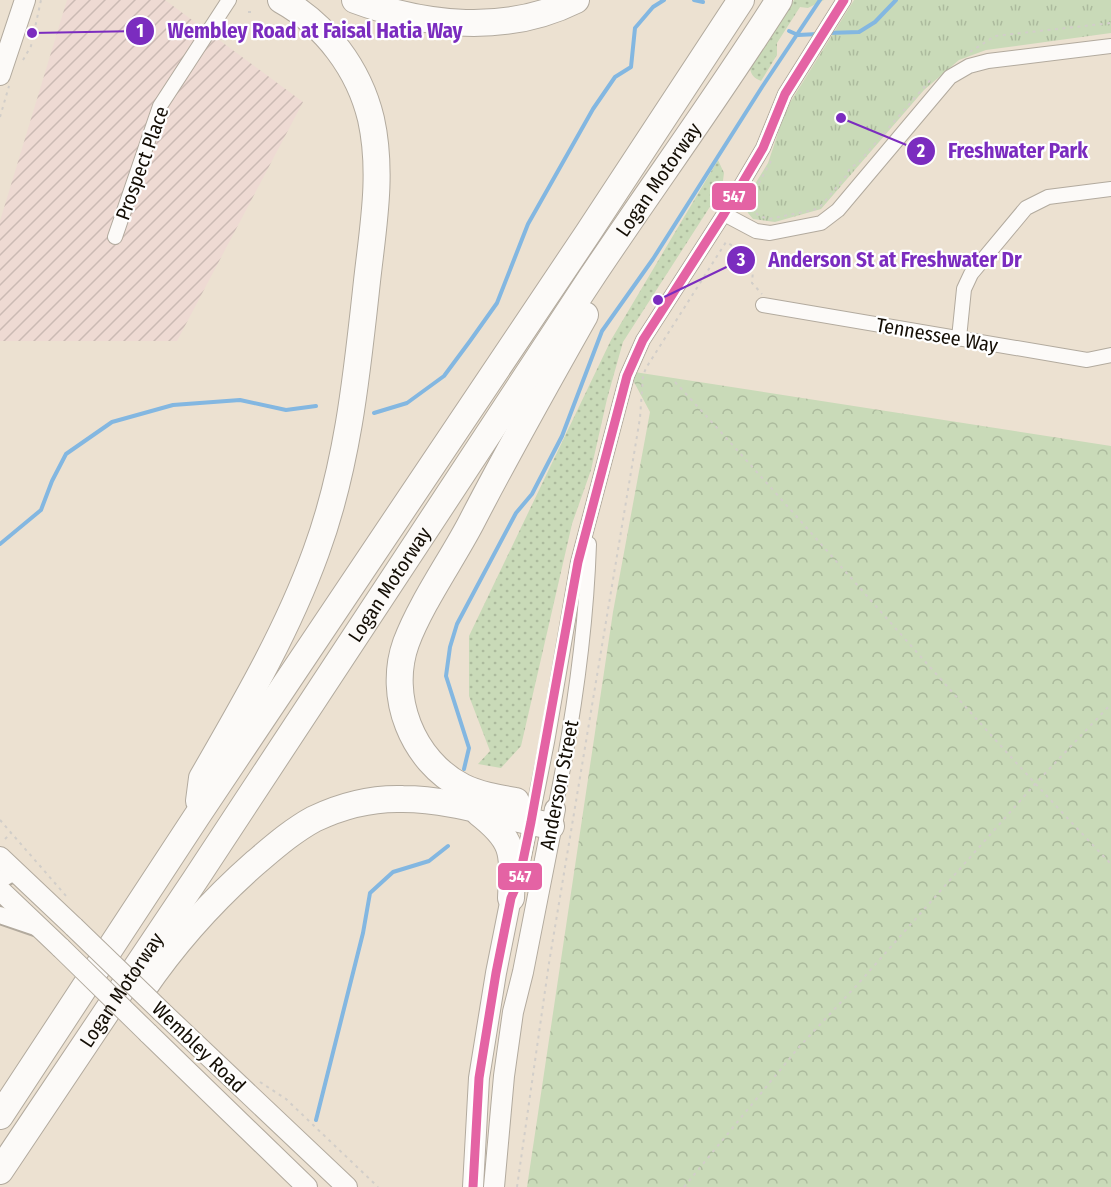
<svg xmlns="http://www.w3.org/2000/svg" width="1111" height="1187" font-family="'Fira Sans Condensed',sans-serif">
	<style>
		.industrial { fill: url(#industrial-furrows) }
		.grass { fill: url(#grass-dots) }
		.forest { fill: url(#forest-crowns) }
		.park { fill: url(#park-tufts) }
		.lines { fill: none; stroke-linecap: round; stroke-linejoin: round }
		.stream { stroke: #83b7e1; stroke-width: 4 }
		.minor-casing { stroke: #b2aa9e; stroke-width: 16 }
		.tertiary-casing { stroke: #b2aa9e; stroke-width: 20 }
		.secondary-casing { stroke: #b2aa9e; stroke-width: 22 }
		.motorway-casing { stroke: #b2aa9e; stroke-width: 28 }
		.path { stroke: #d2cec9; stroke-width: 2; stroke-dasharray: 3 4.5; stroke-linecap: butt }
		.minor { stroke: #fcfaf8; stroke-width: 14 }
		.tertiary { stroke: #fcfaf8; stroke-width: 16 }
		.secondary { stroke: #fcfaf8; stroke-width: 20 }
		.motorway { stroke: #fcfaf8; stroke-width: 26 }
		.secondary-bridge-casing { stroke: #b2aa9e; stroke-width: 22; stroke-linecap: butt }
		.secondary-bridge { stroke: #fcfaf8; stroke-width: 20 }
		.bus-1-casing { stroke: #fff; stroke-width: 14 }
		.bus-1 { stroke: #e463a4; stroke-width: 9 }
		.labels { text-anchor: middle; dominant-baseline: central; stroke-width: 4.5; stroke-linejoin: round; paint-order: stroke }
		.street-label { font-size: 20px; fill: #140e05; stroke: #fff }
		.leader { fill: none; stroke: #7b2cbf; stroke-width: 2 }
		.callout-dot { fill: #7b2cbf; stroke: #fff; stroke-width: 2 }
		.mark-label { font-size: 18px; text-anchor: middle; font-weight: bold; fill: #fff }
		.callout-label { font-size: 21px; text-anchor: middle; font-weight: bold; fill: #7b2cbf; stroke: #fff; stroke-width: 4.5; stroke-linejoin: round; paint-order: stroke }
		.line-badge { stroke: #fff; stroke-width: 2 }
		.badge-label { font-size: 16px; text-anchor: middle; font-weight: bold; fill: #fff }
	</style>
	<defs>
		<pattern id="industrial-furrows" width="10" height="10" patternUnits="userSpaceOnUse" patternTransform="scale(1.5)"><rect width="10" height="10" fill="#eedad3"/><path d="M-1 1l2-2M0 10L10 0M9 11l2-2" fill="none" stroke="#cbbab4"/></pattern>
		<pattern id="grass-dots" width="8" height="8" patternUnits="userSpaceOnUse" patternTransform="scale(1.5)"><rect width="8" height="8" fill="#c9dab8"/><path d="M2 2h.1M6 6h.1" fill="none" stroke="#acba9d" stroke-width="1.8" stroke-linecap="round"/></pattern>
		<pattern id="forest-crowns" width="20" height="18" patternUnits="userSpaceOnUse" patternTransform="scale(1.5)"><rect width="20" height="18" fill="#c9dab8"/><path d="M2 6a3 3 0 1 1 6 0M12 15a3 3 0 1 1 6 0" fill="none" stroke="#acba9d"/></pattern>
		<pattern id="park-tufts" width="24" height="20" patternUnits="userSpaceOnUse" patternTransform="scale(1.5)"><rect width="24" height="20" fill="#c9dab8"/><path d="M3 7l-1-3M5 7V3M7 7l1-3M15 17l-1-3M17 17v-4M19 17l1-3" fill="none" stroke="#acba9d"/></pattern>
	</defs>
	<rect width="100%" height="100%" fill="#ece1d1"/>
	<polygon class="industrial" points="67,0 165,0 303,102 177,341 0,341 0,221"/>
	<g class="grass">
		<path d="M 794,0 L 824,0 L 808,8 L 800,7 L 777,43 L 777,55 L 761,81 C 754,78 751,75 750,68 Z"/>
		<polygon points="718,160 724,173 722,188 623,342 607,399 591,470 572,524 521,746 501,768 478,764 490,751 469,696 469,636 611,340"/>
	</g>
	<polygon class="forest" points="628,371 1111,446 1111,1187 527,1187 613,612 650,412"/>
	<polygon class="park" points="854,0 1111,0 1111,33 986,50 959,60 924,90 821,209 775,222 753,219 748,213 745,205 747,197 768,163 786,109"/>
	<g class="lines">
		<g class="stream">
			<polyline points="694,0 703,2"/>
			<polyline points="789,31 798,35 818,34"/>
			<polyline points="828,33 859,32 875,22 896,0"/>
			<polyline points="374,413 407,403 444,376 470,341 497,303 528,224 593,109 615,77 631,67 635,28 653,7 664,0"/>
			<polyline points="0,544 41,510 52,481 66,454 112,422 173,405 240,400 286,410 316,406"/>
			<polyline points="464,769 469,748 446,676 450,647 457,624 516,513 532,494 562,436 602,331 653,259 762,87 820,0"/>
			<polyline points="316,1120 363,933 370,893 393,872 429,861 448,846"/>
		</g>
		<defs>
			<g id="minor">
				<polyline points="724,214 756,231 770,233 821,223 838,210 950,77 969,66 988,61 1111,46"/>
				<polyline points="115,237 160,106 229,0"/>
				<polyline points="763,305 1087,360 1111,355"/>
				<polyline points="959,338 964,289 971,274 1026,208 1048,197 1111,189"/>
				<path d="M 555,809 C 573,722 586,634 589,544"/>
				<polyline points="521,872 547,742 578,562 627,376 643,340 724,214 763,148 785,94 844,0"/>
			</g>
			<g id="tertiary">
				<polyline points="0,880 14,872"/>
				<polyline points="0,915 38,928"/>
			</g>
			<g id="secondary">
				<polyline points="0,75 25,0"/>
				<polyline points="0,857 74,927"/>
				<polyline points="0,890 61,948"/>
				<polyline points="162,1012 347,1187"/>
				<polyline points="148,1033 307,1187"/>
				<polyline points="473,1187 479,1078 496,973 511,898"/>
				<polyline points="494,1187 504,1076 513,1012 523,972 555,809"/>
			</g>
			<g id="motorway">
				<path d="M 355,0 C 425,26 506,35 576,0"/>
				<path d="M 199,801 L 202,778 C 244,705 287,632 316,552 C 348,465 357,373 367,281 C 373,227 383,173 371,119 C 359,69 326,25 281,0"/>
				<path d="M 516,801 C 498,798 479,795 463,787 C 412,761 387,696 406,643 C 421,603 451,561 471,523 C 507,453 546,384 585,315"/>
				<path d="M 479,813 C 516,842 513,853 511,898"/>
				<path d="M 143,989 C 175,942 213,900 255,863 C 274,847 292,831 314,819 C 341,806 372,798 403,799 C 451,799 503,817 551,826"/>
				<polyline points="0,1116 197,816 588,233 741,0"/>
				<path id="s1" d="M 0,1171 L 195,880 L 591,278 C 653,185 719,95 779,0"/>
			</g>
		</defs>
		<use href="#minor" class="minor-casing"/>
		<use href="#tertiary" class="tertiary-casing"/>
		<use href="#secondary" class="secondary-casing"/>
		<use href="#motorway" class="motorway-casing"/>
		<g class="path">
			<polyline points="248,12 255,12"/>
			<polyline points="970,52 995,36 1111,23"/>
			<polyline points="23,60 31,46 41,0"/>
			<polyline points="0,117 9,86"/>
			<polyline points="771,161 755,190 749,205 759,216 769,219 813,210 820,207 846,176 850,168 858,163 933,77"/>
			<path d="M 675,382 C 822,541 961,708 1111,864"/>
			<polyline points="0,820 67,897"/>
			<polyline points="5,839 11,833"/>
			<polyline points="260,1082 286,1099 378,1187"/>
			<polyline points="517,1187 549,963 640,418 643,376 646,368 726,242 754,258 752,283 762,294"/>
			<polyline points="684,1187 799,1047 858,984 1035,784 1111,704"/>
		</g>
		<use href="#minor" class="minor"/>
		<use href="#tertiary" class="tertiary"/>
		<use href="#secondary" class="secondary"/>
		<use href="#motorway" class="motorway"/>
		<defs>
			<g id="secondary-bridge">
				<polyline points="74,927 162,1012"/>
				<polyline points="61,948 148,1033"/>
			</g>
		</defs>
		<use href="#secondary-bridge" class="secondary-bridge-casing"/>
		<use href="#secondary-bridge" class="secondary-bridge"/>
		<defs>
			<polyline id="bus-1" points="473,1187 479,1078 496,973 511,898 519,880 531,822 578,562 627,376 643,340 724,214 763,148 785,94 844,0"/>
		</defs>
		<use href="#bus-1" class="bus-1-casing"/>
		<use href="#bus-1" class="bus-1"/>
	</g>
	<g class="labels">
		<g class="street-label">
			<text transform="translate(142 163) rotate(-70)">Prospect Place</text>
			<text stroke="none"><textPath href="#s1" startOffset="1190">Logan Motorway</textPath></text>
			<text transform="translate(937 335) rotate(10)">Tennessee Way</text>
			<text stroke="none"><textPath href="#s1" startOffset="704">Logan Motorway</textPath></text>
			<text transform="translate(559 785) rotate(-79)">Anderson Street</text>
			<text stroke="none"><textPath href="#s1" startOffset="218">Logan Motorway</textPath></text>
			<text transform="translate(199 1047) rotate(44)">Wembley Road</text>
		</g>
	</g>
	<path class="leader" d="M32 33L140 31M841 118L921 151M658 300L741 260"/>
	<g class="callout-dot">
		<circle cx="32" cy="33" r="6"/>
		<circle cx="841" cy="118" r="6"/>
		<circle cx="658" cy="300" r="6"/>
		<circle cx="140" cy="31" r="15"/>
		<circle cx="921" cy="151" r="15"/>
		<circle cx="741" cy="260" r="15"/>
	</g>
	<g class="mark-label">
		<text x="140" y="37">1</text>
		<text x="921" y="157">2</text>
		<text x="741" y="266">3</text>
	</g>
	<g class="callout-label">
		<text x="315" y="38">Wembley Road at Faisal Hatia Way</text>
		<text x="1018" y="158">Freshwater Park</text>
		<text x="895" y="267">Anderson St at Freshwater Dr</text>
	</g>
	<g class="line-badge">
		<rect x="711" y="182" width="46" height="29" rx="6" fill="#e463a4"/>
		<rect x="497" y="862" width="46" height="29" rx="6" fill="#e463a4"/>
	</g>
	<g class="badge-label">
		<text x="734" y="202">547</text>
		<text x="520" y="882">547</text>
	</g>
</svg>
